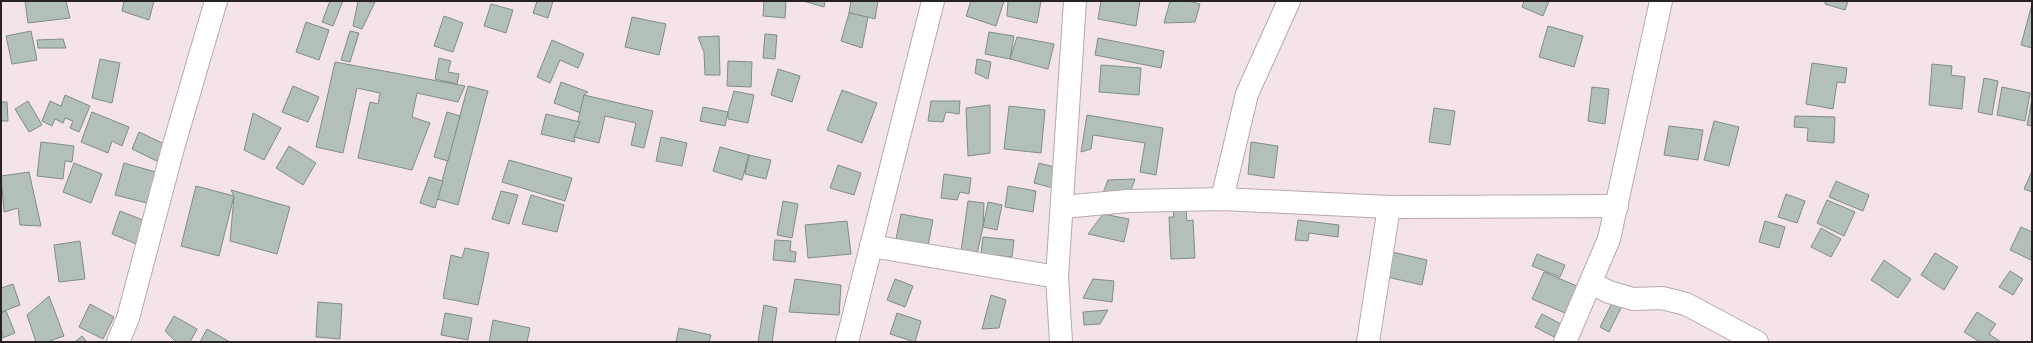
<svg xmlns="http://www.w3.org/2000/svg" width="2033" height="343" font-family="'Asap Condensed',sans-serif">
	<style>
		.building { fill: #b2c0b8; stroke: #808d86 }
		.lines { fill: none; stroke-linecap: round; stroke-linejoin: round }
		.street-casing { stroke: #b8a9ad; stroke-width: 24 }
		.street { stroke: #fff; stroke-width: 22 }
	</style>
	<rect width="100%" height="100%" fill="#f4e4e9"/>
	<g class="building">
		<polygon points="25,1 66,1 70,18 28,23"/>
		<polygon points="124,1 154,1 149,20 122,11"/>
		<polygon points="330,1 343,1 333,26 322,22"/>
		<polygon points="358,1 375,2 362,29 353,26"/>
		<polygon points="537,1 553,1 548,18 533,13"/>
		<polygon points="764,1 786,1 785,18 763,16"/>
		<polygon points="803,1 825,1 824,7"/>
		<polygon points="851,1 878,1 875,19 849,13"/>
		<polygon points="971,1 1004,1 996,26 966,16"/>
		<polygon points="1008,1 1041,1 1037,23 1007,16"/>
		<polygon points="1101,1 1140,1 1136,26 1098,19"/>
		<polygon points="1170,1 1189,1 1200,4 1195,22 1164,23"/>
		<polygon points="1524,1 1549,1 1543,16 1522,7"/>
		<polygon points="1825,1 1848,1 1845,10 1825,4"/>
		<polygon points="491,4 513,10 506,33 484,26"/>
		<polygon points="2032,4 2032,48 2021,45"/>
		<polygon points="849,13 868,17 862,48 841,41"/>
		<polygon points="444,16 463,23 453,52 434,46"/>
		<polygon points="632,17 666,24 659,55 625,47"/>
		<polygon points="306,22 329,30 319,60 296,52"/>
		<polygon points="1548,26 1583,36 1574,67 1539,57"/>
		<polygon points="31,31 37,60 12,64 6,36"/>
		<polygon points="350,31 359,33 350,62 341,60"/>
		<polygon points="989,32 1014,36 1010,59 985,54"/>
		<polygon points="765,34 777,35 775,59 763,58"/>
		<polygon points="719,36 720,75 705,75 704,52 698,37"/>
		<polygon points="1017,37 1054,44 1048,69 1010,59"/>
		<polygon points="1098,38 1164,51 1161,68 1095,55"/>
		<polygon points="63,39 66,48 38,48 37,40"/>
		<polygon points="552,40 584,54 578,68 560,60 550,83 537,77"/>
		<polygon points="439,58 451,61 448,72 459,74 457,84 435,79"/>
		<polygon points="100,59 120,63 112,103 92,98"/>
		<polygon points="977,59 991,62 988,79 975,73"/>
		<polygon points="728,61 752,62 751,87 727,86"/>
		<polygon points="335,62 465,86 458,102 417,93 412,117 430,123 412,170 358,158 370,102 378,104 380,93 357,88 343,153 316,147"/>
		<polygon points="1812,63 1847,68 1845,83 1837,82 1833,109 1806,104"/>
		<polygon points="1932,64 1952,66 1951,75 1965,77 1962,109 1929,105"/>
		<polygon points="1101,65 1141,68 1139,95 1099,92"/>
		<polygon points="778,69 800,76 792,102 771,95"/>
		<polygon points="1984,78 1998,81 1992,115 1978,112"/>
		<polygon points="561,82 588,92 584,95 581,113 554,103"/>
		<polygon points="293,86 319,97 308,122 282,112"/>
		<polygon points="468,86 488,91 458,205 437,199"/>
		<polygon points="1592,87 1609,89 1605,124 1588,121"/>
		<polygon points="2002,87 2030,93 2025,121 1997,115"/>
		<polygon points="842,90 877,103 862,143 827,130"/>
		<polygon points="734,91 754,95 748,123 728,119 728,112"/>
		<polygon points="65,95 90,106 79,132 70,128 73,121 65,118 63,123 55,119 52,126 42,121 50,101 61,106"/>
		<polygon points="584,95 653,111 644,148 631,145 636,123 605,116 599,143 574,137"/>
		<polygon points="2032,99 2032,126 2027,125"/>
		<polygon points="28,101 42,125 29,132 15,109"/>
		<polygon points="931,101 960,101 959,114 946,112 943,122 928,121"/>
		<polygon points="1,102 7,102 8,121 1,121"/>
		<polygon points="990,105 990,153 968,156 966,108"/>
		<polygon points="1009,106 1045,110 1041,153 1004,149"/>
		<polygon points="703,107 728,112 725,126 700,121"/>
		<polygon points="1434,108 1455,111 1450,145 1429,142"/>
		<polygon points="92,112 129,127 122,146 112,141 108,153 81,142"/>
		<polygon points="447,112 460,116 448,161 434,157"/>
		<polygon points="253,113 281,128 264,160 244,150"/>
		<polygon points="546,114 580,122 574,137 575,142 541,134"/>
		<polygon points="1087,115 1163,128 1156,175 1140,172 1145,143 1093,135 1091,149 1081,152"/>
		<polygon points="1795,116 1835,117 1834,143 1807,141 1808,128 1794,127"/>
		<polygon points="1714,121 1739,127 1729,166 1704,160"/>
		<polygon points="1669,126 1703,130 1698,160 1664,155"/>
		<polygon points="139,132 173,148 165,165 132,149"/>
		<polygon points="661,137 687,143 682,166 656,161"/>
		<polygon points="41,142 74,146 72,162 65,161 63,179 37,176"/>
		<polygon points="1251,142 1278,146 1274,178 1248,174"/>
		<polygon points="289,146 316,163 303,185 276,168"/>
		<polygon points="720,147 749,155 742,180 713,171"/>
		<polygon points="749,155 771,160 766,179 745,174"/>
		<polygon points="509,160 572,178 565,201 502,182"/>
		<polygon points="74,163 102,174 91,203 63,192"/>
		<polygon points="124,163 159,173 151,204 115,195"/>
		<polygon points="1039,163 1058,168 1053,188 1034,183"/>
		<polygon points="838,165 861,173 854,195 830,188"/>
		<polygon points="2032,171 2032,192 2024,189"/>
		<polygon points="29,172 41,226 20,225 18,208 4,212 1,176"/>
		<polygon points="944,174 971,178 969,194 960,192 957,200 941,198"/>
		<polygon points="429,177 443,181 435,208 420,203"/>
		<polygon points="1135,179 1127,201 1103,193 1108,180"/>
		<polygon points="1836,181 1869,195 1863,211 1829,197"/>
		<polygon points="196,186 234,196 219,256 181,246"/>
		<polygon points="1008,186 1036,191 1033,212 1005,207"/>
		<polygon points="231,190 290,207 277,254 230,241 234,196"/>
		<polygon points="501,191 518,195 509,224 492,219"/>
		<polygon points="1786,194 1805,201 1797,223 1778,217"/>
		<polygon points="531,195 564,205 557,232 522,224"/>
		<polygon points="1827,200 1855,212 1844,236 1817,223"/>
		<polygon points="783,201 798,204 792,238 777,235"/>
		<polygon points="968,201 984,203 983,227 977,254 961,252"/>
		<polygon points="988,202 1002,205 997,230 983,227"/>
		<polygon points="1173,210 1186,210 1187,221 1193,220 1195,258 1171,259 1169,217 1174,217"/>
		<polygon points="120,211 148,222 139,245 112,234"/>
		<polygon points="901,214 933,220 927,250 895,244"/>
		<polygon points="1103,214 1129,219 1124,242 1088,234"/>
		<polygon points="1298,220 1339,225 1338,237 1309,233 1308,241 1295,240"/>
		<polygon points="847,221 851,254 808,258 805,225"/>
		<polygon points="1765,221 1785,227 1779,248 1759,242"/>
		<polygon points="2021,227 2032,232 2031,260 2010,250"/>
		<polygon points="1821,228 1841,239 1831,257 1811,247"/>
		<polygon points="983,237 1014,240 1012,257 981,254"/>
		<polygon points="775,240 791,241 790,251 796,252 795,262 773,260"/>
		<polygon points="80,241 85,279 59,282 54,245"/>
		<polygon points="465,248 489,253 478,305 443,298 451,255 462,258"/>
		<polygon points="1392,252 1427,260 1422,285 1387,277"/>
		<polygon points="1935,253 1958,267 1944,290 1921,275"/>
		<polygon points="1537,254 1565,265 1560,277 1532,266"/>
		<polygon points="1884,260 1911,279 1898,298 1871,280"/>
		<polygon points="2010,271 2023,279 2013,295 1999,287"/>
		<polygon points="1544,272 1577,286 1565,313 1532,299"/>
		<polygon points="795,279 841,285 839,315 789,312"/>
		<polygon points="895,279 913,286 905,307 887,300"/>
		<polygon points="1093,279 1114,281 1112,302 1083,298"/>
		<polygon points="13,284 20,305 1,312 1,288"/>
		<polygon points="991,295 1006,300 999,328 982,329"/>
		<polygon points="49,296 64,336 47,342 36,342 27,315"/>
		<polygon points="1613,301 1622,306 1609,332 1600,327"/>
		<polygon points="318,302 342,304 340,339 316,337"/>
		<polygon points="90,304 114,317 103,339 79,327"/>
		<polygon points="764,305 777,308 772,342 758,342"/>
		<polygon points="1108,310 1100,324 1084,325 1083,312"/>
		<polygon points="6,311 15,333 2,338 1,313"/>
		<polygon points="1977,312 1996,324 1989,334 2001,342 1980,342 1964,332"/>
		<polygon points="445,313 472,318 468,340 441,335"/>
		<polygon points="897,313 921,321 915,342 890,334"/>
		<polygon points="1542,314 1561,324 1554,337 1535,327"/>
		<polygon points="174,316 197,329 190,342 176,342 165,331"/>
		<polygon points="493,320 530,328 527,342 489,342"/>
		<polygon points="679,328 711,335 709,342 676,342"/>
		<polygon points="207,329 230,342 200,342"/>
		<polygon points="82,336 87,342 75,342"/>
	</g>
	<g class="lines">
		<defs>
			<g id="street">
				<polyline points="1222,199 1247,94 1289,1"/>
				<polyline points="1063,207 1127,201 1222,199 1389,207 1617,206"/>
				<polyline points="871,246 1057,277"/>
				<polyline points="1591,283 1609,292 1633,299 1662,298 1686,304 1757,342"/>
				<polyline points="118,342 128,318 173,148 216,1"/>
				<polyline points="847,342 933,1"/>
				<polyline points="1061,342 1057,277 1075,1"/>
				<polyline points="1368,342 1389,207"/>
				<polyline points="1565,342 1609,239 1661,1"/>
			</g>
		</defs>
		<use href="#street" class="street-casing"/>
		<use href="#street" class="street"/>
	</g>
	<rect width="2033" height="343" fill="none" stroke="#272123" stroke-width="4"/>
</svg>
